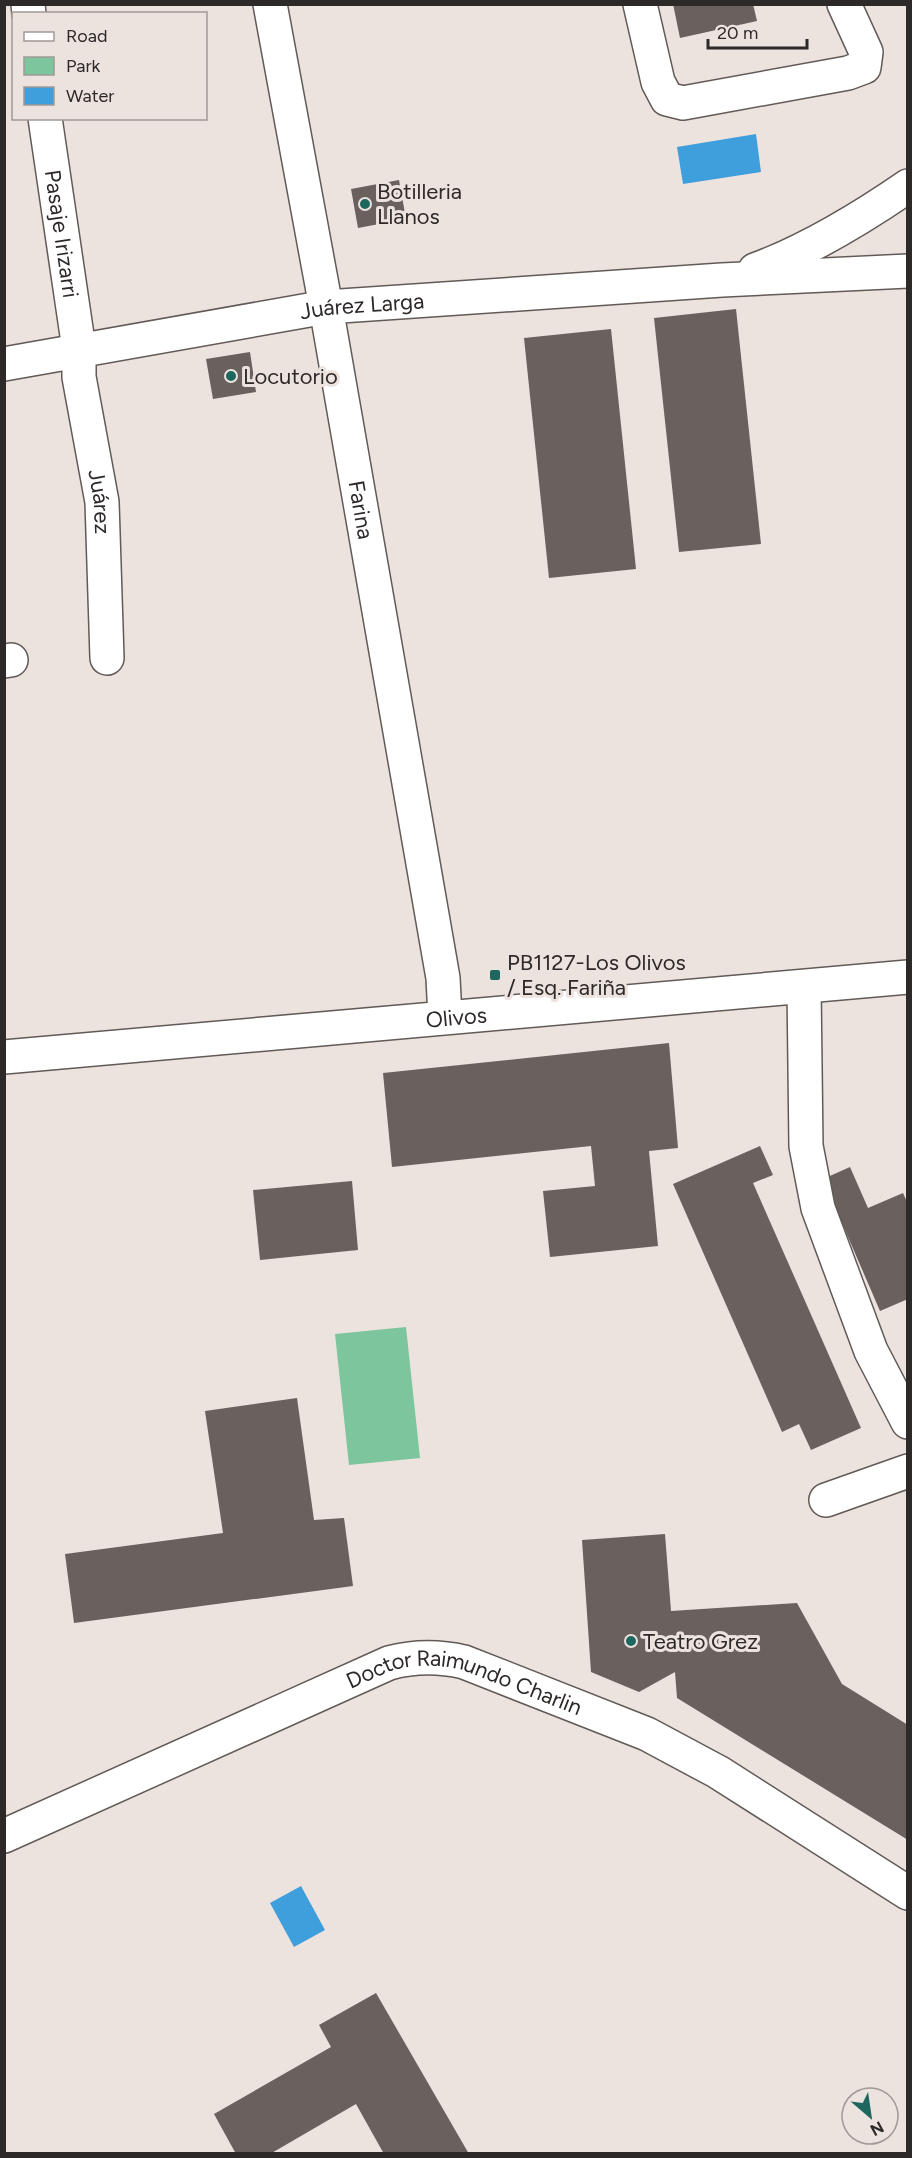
<svg xmlns="http://www.w3.org/2000/svg" width="912" height="2158" font-family="Figtree,sans-serif">
	<style>
		.green { fill: #7dc69d }
		.water { fill: #3f9edc }
		.building { fill: #6a615f }
		.lines { fill: none; stroke-linecap: round; stroke-linejoin: round }
		.minor-casing { stroke: #615a56; stroke-width: 36 }
		.minor { stroke: #fff; stroke-width: 33 }
		.poi-dot { fill: #1e675f; stroke: #ece3de; stroke-width: 2 }
		.labels { text-anchor: middle; dominant-baseline: central; stroke-width: 6; stroke-linejoin: round; paint-order: stroke }
		.poi-label { font-size: 22px; fill: #2d2928; stroke: #ece3de; text-anchor: start }
		.street-label { font-size: 22px; fill: #2d2928; stroke: #ece3de }
	</style>
	<rect width="100%" height="100%" fill="#ece3de"/>
	<polygon class="green" points="406,1327 420,1458 349,1465 335,1334"/>
	<g class="water">
		<polygon points="756,134 761,172 683,184 677,147"/>
		<polygon points="301,1886 325,1930 294,1947 270,1903"/>
	</g>
	<g class="building">
		<polygon points="673,4 753,4 757,21 680,38"/>
		<polygon points="399,180 406,219 358,228 351,189"/>
		<polygon points="736,309 761,544 679,552 654,318"/>
		<polygon points="611,329 636,569 549,578 524,338"/>
		<polygon points="250,352 256,392 213,399 206,359"/>
		<polygon points="669,1043 678,1148 649,1151 658,1246 550,1257 543,1191 595,1186 591,1146 392,1167 383,1073"/>
		<polygon points="760,1146 773,1175 753,1183 861,1428 811,1450 799,1424 782,1432 673,1184"/>
		<polygon points="850,1167 868,1208 903,1193 908,1204 908,1299 880,1311 823,1179"/>
		<polygon points="352,1181 358,1250 260,1260 253,1190"/>
		<polygon points="297,1398 314,1520 344,1518 353,1586 74,1623 65,1554 223,1533 205,1411"/>
		<polygon points="665,1534 671,1611 797,1603 842,1684 908,1725 908,1840 677,1698 675,1672 639,1692 591,1672 582,1540"/>
		<polygon points="376,1993 469,2154 384,2154 356,2104 270,2154 236,2154 214,2114 331,2047 319,2025"/>
	</g>
	<g class="lines">
		<defs>
			<g id="minor">
				<polyline points="28,4 29,14"/>
				<path id="s1" d="M 270,4 L 326,307 L 443,978 L 445,1017"/>
				<polyline points="640,4 658,82 667,99 683,103 848,73 864,67 866,52 844,4"/>
				<path id="s2" d="M 45,118 L 79,349 L 79,377 L 102,502 L 107,658"/>
				<path d="M 755,270 C 809,250 860,219 908,186"/>
				<path id="s3" d="M 4,364 L 326,307 L 722,280 L 908,271"/>
				<polyline points="4,661 11,660"/>
				<polyline points="804,987 806,1146 818,1208 871,1351 908,1422"/>
				<path id="s4" d="M 4,1057 L 908,977"/>
				<polyline points="826,1500 908,1471"/>
				<path id="s5" d="M 4,1836 L 389,1663 C 415,1656 438,1656 464,1662 L 647,1734 L 718,1772 L 908,1893"/>
			</g>
		</defs>
		<use href="#minor" class="minor-casing"/>
		<use href="#minor" class="minor"/>
	</g>
	<g class="poi-dot">
		<circle cx="365" cy="204" r="6"/>
		<circle cx="231" cy="376" r="6"/>
		<rect x="489" y="969" width="12" height="12" rx="3"/>
		<circle cx="631" cy="1641" r="6"/>
	</g>
	<g class="labels">
		<g class="poi-label">
			<text x="377" y="191">Botilleria<tspan x="377" dy="25">Llanos</tspan></text>
			<text x="243" y="376">Locutorio</text>
			<text x="507" y="962">PB1127-Los Olivos<tspan x="507" dy="25">/ Esq. Fariña</tspan></text>
			<text x="643" y="1641">Teatro Grez</text>
		</g>
		<g class="street-label">
			<text stroke="none"><textPath href="#s2" startOffset="117">Pasaje Irizarri</textPath></text>
			<text stroke="none"><textPath href="#s3" startOffset="363">Juárez Larga</textPath></text>
			<text stroke="none"><textPath href="#s2" startOffset="388">Juárez</textPath></text>
			<text stroke="none"><textPath href="#s1" startOffset="514">Farina</textPath></text>
			<text stroke="none"><textPath href="#s4" startOffset="454">Olivos</textPath></text>
			<text stroke="none"><textPath href="#s5" startOffset="500">Doctor Raimundo Charlin</textPath></text>
		</g>
	</g>
	<rect width="912" height="2158" fill="none" stroke="#2d2928" stroke-width="12"/>
	<rect x="12" y="12" width="195" height="108" fill="#ece3de" stroke="#a09995" stroke-width="1.5"/>
	<rect x="24" y="32" width="30" height="9" fill="#ffffff" stroke="#a09995" stroke-width="1.5"/>
	<text x="66" y="42" font-size="18" fill="#2d2928">Road</text>
	<rect x="24" y="57" width="30" height="18" fill="#7dc69d" stroke="#a09995" stroke-width="1.5"/>
	<text x="66" y="72" font-size="18" fill="#2d2928">Park</text>
	<rect x="24" y="87" width="30" height="18" fill="#3f9edc" stroke="#a09995" stroke-width="1.5"/>
	<text x="66" y="102" font-size="18" fill="#2d2928">Water</text>
	<g transform="translate(870 2116) rotate(151)"><circle r="28" fill="#ece3de" stroke="#a09995" stroke-width="1.5"/>
	<path d="M0-4.5L10 22L0 15L-10 22Z" fill="#1e675f"/>
	<text y="-9" font-size="16" font-weight="bold" text-anchor="middle" fill="#2d2928">N</text>
	</g>
	<path d="M708 39v9h99v-9" fill="none" stroke="#2d2928" stroke-width="3"/>
	<text x="717" y="39" font-size="18" fill="#2d2928" stroke="#ece3de" stroke-width="4.5" paint-order="stroke">20 m</text>
</svg>
